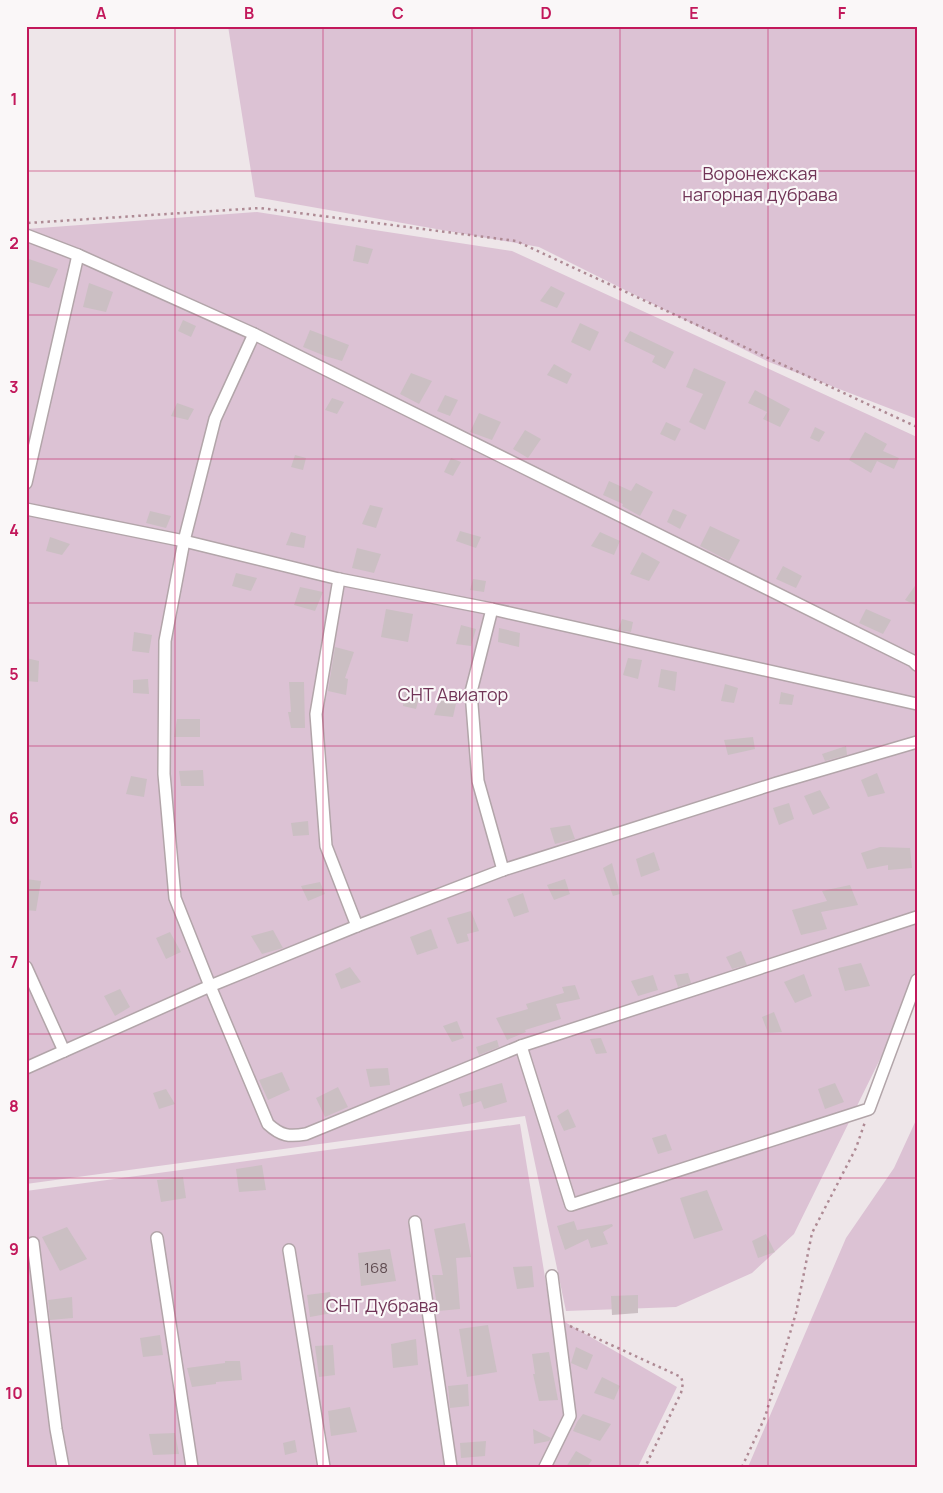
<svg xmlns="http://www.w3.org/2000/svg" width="943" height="1493" font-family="Manrope,sans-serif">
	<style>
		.green { fill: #dcc2d4 }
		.building { fill: #cbbfc3 }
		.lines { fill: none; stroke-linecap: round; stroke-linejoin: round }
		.minor-casing { stroke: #b2a5a9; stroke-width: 14 }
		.path { stroke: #ae8a94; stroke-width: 2.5; stroke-dasharray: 2.5 4; stroke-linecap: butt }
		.minor { stroke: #fff; stroke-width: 11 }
		.grid { fill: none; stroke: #c2185b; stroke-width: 1; stroke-opacity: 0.55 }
		.labels { text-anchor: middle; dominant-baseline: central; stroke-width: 4.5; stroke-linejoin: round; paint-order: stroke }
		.number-label { font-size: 15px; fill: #614d52 }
		.park-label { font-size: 18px; fill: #713557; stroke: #faf7f8 }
		.neatline { fill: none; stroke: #c2185b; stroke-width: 2 }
		.grid-label { font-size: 16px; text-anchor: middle; font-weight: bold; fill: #c2185b }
	</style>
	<rect width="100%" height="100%" fill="#eee6e9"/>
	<g class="green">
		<polygon points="228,26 917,26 917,419 769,362 539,247 255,197"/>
		<polygon points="257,212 512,251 917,437 917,984 794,1234 752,1273 676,1307 566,1311 525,1116 26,1184 26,229"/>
		<polygon points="917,1118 917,1467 748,1467 846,1238 894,1168"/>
		<polygon points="520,1124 551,1314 677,1387 638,1467 26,1467 26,1191"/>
	</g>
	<g class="building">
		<polygon points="356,245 373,249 368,264 353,261"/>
		<polygon points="26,258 58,269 49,288 26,281"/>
		<polygon points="89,283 113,292 106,312 83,307"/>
		<polygon points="551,286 565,293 557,308 540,301"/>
		<polygon points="183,320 196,326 191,337 178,331"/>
		<polygon points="580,323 599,332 590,351 571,342"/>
		<polygon points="310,330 349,345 342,361 325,356 303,347"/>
		<polygon points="630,331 674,352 665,369 652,362 655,356 624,341"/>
		<polygon points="554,364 572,374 567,384 547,375"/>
		<polygon points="694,368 726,382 705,430 689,422 703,394 686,387"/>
		<polygon points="411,373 432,381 419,404 400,394"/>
		<polygon points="755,390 790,409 780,427 763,419 767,412 748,403"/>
		<polygon points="445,395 458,400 450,416 437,411"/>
		<polygon points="332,398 344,402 337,414 325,410"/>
		<polygon points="177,403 194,409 188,420 171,416"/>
		<polygon points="479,413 501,422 492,440 470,432"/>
		<polygon points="666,422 681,429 675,441 660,434"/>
		<polygon points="815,427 825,432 819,442 810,438"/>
		<polygon points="525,430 541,439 528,458 513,449"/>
		<polygon points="865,432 887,444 883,451 899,458 894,469 877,461 871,473 849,460"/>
		<polygon points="295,455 306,458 303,470 291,467"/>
		<polygon points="451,458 461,462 453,476 444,472"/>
		<polygon points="609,481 631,491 636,483 653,492 640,516 622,506 623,504 603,495"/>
		<polygon points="370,505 383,508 376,528 362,524"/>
		<polygon points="673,509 687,515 680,529 667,522"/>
		<polygon points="150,511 171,516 166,528 146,523"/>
		<polygon points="710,526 740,540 729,561 700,546"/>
		<polygon points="460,531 481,537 476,548 456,541"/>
		<polygon points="291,532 306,536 304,548 286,545"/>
		<polygon points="600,532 620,541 614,555 591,546"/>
		<polygon points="50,537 70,544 62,555 46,551"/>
		<polygon points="357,548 381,554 374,573 352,568"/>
		<polygon points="642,552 660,562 649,581 630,574"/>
		<polygon points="783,566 802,576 796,588 776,579"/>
		<polygon points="236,573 257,578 251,591 232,586"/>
		<polygon points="473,579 486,581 484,592 470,590"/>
		<polygon points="917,583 917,606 905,600"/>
		<polygon points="300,587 323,592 315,611 294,605"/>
		<polygon points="386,609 413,614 408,642 381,637"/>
		<polygon points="866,609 891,620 883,634 859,623"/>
		<polygon points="622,619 633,622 631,632 618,630"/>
		<polygon points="461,625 476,629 471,646 456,644"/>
		<polygon points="499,628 520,633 519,647 498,642"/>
		<polygon points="134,632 152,635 149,653 132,651"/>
		<polygon points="335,647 354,652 345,678 348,679 346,695 328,691"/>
		<polygon points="26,658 39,661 38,682 26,681"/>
		<polygon points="628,658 642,660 638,679 623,675"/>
		<polygon points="661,669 677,672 675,691 658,687"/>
		<polygon points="148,679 149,694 133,693 133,680"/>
		<polygon points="289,682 304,682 305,728 291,728 288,712 291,712"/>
		<polygon points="725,684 738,688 734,703 721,701"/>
		<polygon points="405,687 421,691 416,709 403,706"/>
		<polygon points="781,692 794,695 792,705 779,704"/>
		<polygon points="441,695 457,699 453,717 434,715"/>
		<polygon points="177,719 200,719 200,737 174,737"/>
		<polygon points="753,737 755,749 728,755 724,740"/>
		<polygon points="846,746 847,755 825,761 822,754"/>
		<polygon points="203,770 204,786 181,786 179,771"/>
		<polygon points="877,773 885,793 868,797 861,780"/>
		<polygon points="131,776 147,779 144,797 126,794"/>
		<polygon points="820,790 830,808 813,815 804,796"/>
		<polygon points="789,803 794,819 779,825 773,808"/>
		<polygon points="308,821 309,835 293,836 291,823"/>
		<polygon points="570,825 575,839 555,844 550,828"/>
		<polygon points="880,847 910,848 912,868 888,870 888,865 867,869 861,853"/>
		<polygon points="654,852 660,870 641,877 636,859"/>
		<polygon points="612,863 620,894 613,896 603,868"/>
		<polygon points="26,879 41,881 36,911 26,910"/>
		<polygon points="565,879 570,894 554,900 547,885"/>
		<polygon points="320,882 325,894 308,901 301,886"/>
		<polygon points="850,885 858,905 821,912 827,929 801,935 792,910 827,901 822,891"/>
		<polygon points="523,893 529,912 514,917 507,899"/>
		<polygon points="471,911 479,931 467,934 469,941 457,944 447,918"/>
		<polygon points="431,929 438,948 417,955 410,937"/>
		<polygon points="273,930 283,948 262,954 251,936"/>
		<polygon points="170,932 181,952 166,959 156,938"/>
		<polygon points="741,951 747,965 732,969 726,957"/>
		<polygon points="861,963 870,986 845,991 838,968"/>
		<polygon points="350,967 361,982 341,989 335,974"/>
		<polygon points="688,973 691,983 678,987 674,975"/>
		<polygon points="804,974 812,996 795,1003 784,982"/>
		<polygon points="653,975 658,990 638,996 631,981"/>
		<polygon points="575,985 580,999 556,1004 561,1019 525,1030 526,1032 507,1040 496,1018 528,1009 526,1004 564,993 562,987"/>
		<polygon points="120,989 130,1007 115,1016 104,996"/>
		<polygon points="774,1012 782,1032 768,1033 762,1017"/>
		<polygon points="457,1021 464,1038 452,1042 443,1026"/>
		<polygon points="601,1038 607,1053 596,1054 590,1039"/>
		<polygon points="497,1040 499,1047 479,1055 476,1047"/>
		<polygon points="388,1068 390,1085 370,1087 366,1069"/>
		<polygon points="282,1072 290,1090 268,1100 259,1080"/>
		<polygon points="502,1083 507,1102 484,1109 481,1101 463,1107 459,1094"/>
		<polygon points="835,1083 844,1102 825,1109 818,1089"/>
		<polygon points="338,1087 348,1107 325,1117 316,1098"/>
		<polygon points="166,1089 175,1104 159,1109 153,1093"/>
		<polygon points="568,1109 576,1127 564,1131 557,1116"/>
		<polygon points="666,1134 672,1150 658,1154 652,1138"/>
		<polygon points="262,1165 266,1190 239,1192 236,1169"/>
		<polygon points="183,1177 186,1198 161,1202 157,1180"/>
		<polygon points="707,1190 723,1230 694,1239 680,1198"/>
		<polygon points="574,1221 577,1230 612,1224 613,1226 603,1232 608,1244 591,1248 588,1239 565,1250 557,1226"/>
		<polygon points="465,1223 471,1257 456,1258 460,1309 438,1311 432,1275 443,1275 434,1229"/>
		<polygon points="67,1227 87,1259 60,1271 42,1237"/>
		<polygon points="766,1234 775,1252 758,1258 752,1241"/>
		<polygon points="390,1249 396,1281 361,1286 358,1253"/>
		<polygon points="532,1266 534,1287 517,1289 513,1267"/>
		<polygon points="330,1292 332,1313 310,1317 307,1295"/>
		<polygon points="638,1295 638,1313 612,1315 611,1296"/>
		<polygon points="72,1297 73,1318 50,1320 48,1300"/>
		<polygon points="488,1325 497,1372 467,1377 459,1329"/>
		<polygon points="160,1335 163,1355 143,1357 140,1338"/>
		<polygon points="416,1339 418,1365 393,1368 391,1344"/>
		<polygon points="333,1345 335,1375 319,1377 315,1346"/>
		<polygon points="576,1347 593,1355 587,1370 571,1363"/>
		<polygon points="549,1352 558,1400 539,1401 533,1374 535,1374 532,1354"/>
		<polygon points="225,1361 240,1361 242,1380 216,1382 216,1384 192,1387 187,1368 225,1363"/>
		<polygon points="602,1377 620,1386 614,1400 594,1393"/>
		<polygon points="468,1384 469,1406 450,1408 448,1386"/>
		<polygon points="350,1407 357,1432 331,1436 328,1411"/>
		<polygon points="583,1414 611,1424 600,1441 573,1431 577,1422"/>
		<polygon points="533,1429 551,1438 549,1441 534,1444"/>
		<polygon points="175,1433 179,1454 153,1455 149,1434"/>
		<polygon points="295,1440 297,1452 285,1455 283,1443"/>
		<polygon points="486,1441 485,1456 461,1458 460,1443"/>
		<polygon points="576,1451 592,1460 587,1467 566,1467"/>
	</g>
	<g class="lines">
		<defs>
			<g id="minor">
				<polyline points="26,235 78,255 254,334 913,661 917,665"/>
				<path d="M 254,334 L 215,419 L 184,541 L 165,641 L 164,774 L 175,898 L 210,986 L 268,1124 C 281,1136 289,1137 306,1134 L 521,1046 L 917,917"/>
				<polyline points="26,483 78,255"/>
				<polyline points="26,509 184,541 339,579 492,609 917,704"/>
				<polyline points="339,579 316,714 326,846 357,926"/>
				<polyline points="492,609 471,692 478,781 503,870"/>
				<polyline points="26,967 64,1051"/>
				<polyline points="521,1046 571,1205 869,1109 917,980"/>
				<polyline points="26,1068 210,986 357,926 503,870 777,783 917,742"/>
				<polyline points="415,1222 451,1467"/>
				<polyline points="157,1238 192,1467"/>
				<polyline points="33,1243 56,1429 63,1467"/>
				<polyline points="289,1250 324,1467"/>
				<polyline points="545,1467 570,1416 552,1276"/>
			</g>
		</defs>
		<use href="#minor" class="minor-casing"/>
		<g class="path">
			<polyline points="28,223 260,208 516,241 917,427"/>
			<polyline points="570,1326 681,1377 683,1383 681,1393 645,1467"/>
			<polyline points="742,1467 765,1417 796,1313 812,1233 856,1148 865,1122"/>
		</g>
		<use href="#minor" class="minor"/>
	</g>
	<path class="grid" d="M 175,26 L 175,1467M 323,26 L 323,1467M 472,26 L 472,1467M 620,26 L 620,1467M 768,26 L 768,1467M 26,171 L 917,171M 26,315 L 917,315M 26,459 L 917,459M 26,603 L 917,603M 26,746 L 917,746M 26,890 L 917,890M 26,1034 L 917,1034M 26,1178 L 917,1178M 26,1322 L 917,1322"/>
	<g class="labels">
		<g class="number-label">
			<text x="376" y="1267">168</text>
		</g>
		<g class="park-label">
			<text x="760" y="173">Воронежская<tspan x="760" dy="21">нагорная дубрава</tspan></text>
			<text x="453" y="694">СНТ Авиатор</text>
			<text x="382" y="1305">СНТ Дубрава</text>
		</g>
	</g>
	<rect width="943" height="1493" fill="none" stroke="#faf7f8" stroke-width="55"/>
	<rect x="28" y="28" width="888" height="1438" class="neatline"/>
	<g class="grid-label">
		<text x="101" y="19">A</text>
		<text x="249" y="19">B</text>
		<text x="398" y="19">C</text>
		<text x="546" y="19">D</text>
		<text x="694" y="19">E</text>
		<text x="842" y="19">F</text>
		<text x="14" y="105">1</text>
		<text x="14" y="249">2</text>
		<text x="14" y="393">3</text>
		<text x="14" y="536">4</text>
		<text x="14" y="680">5</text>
		<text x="14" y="824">6</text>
		<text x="14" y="968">7</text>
		<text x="14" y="1112">8</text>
		<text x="14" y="1255">9</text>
		<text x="14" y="1399">10</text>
	</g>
</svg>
